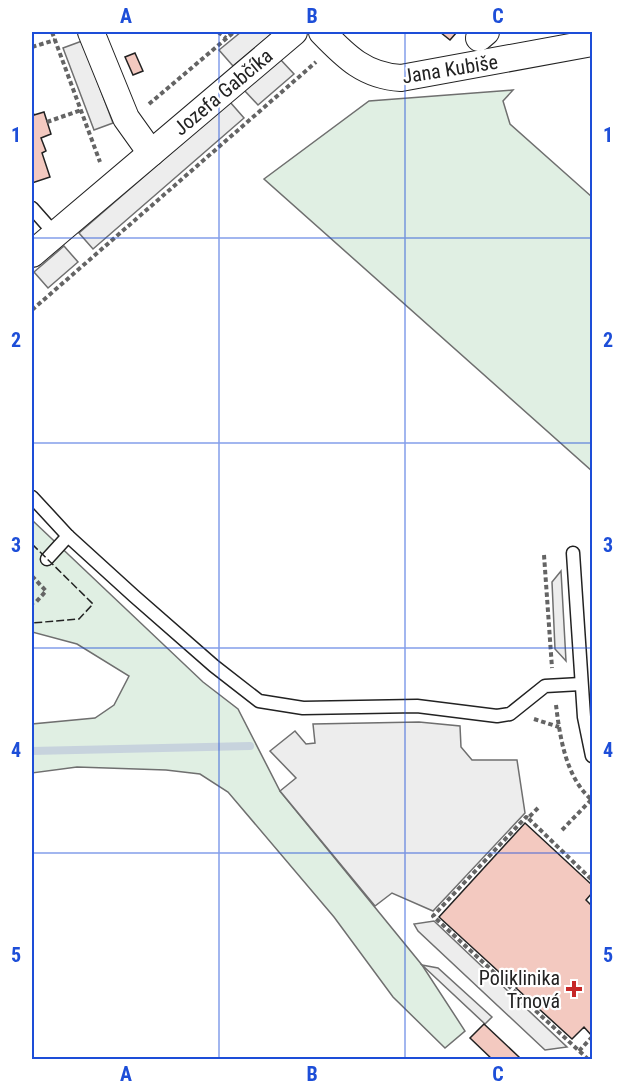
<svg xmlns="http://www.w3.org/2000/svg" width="624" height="1091" font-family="'Roboto Condensed',sans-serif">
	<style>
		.green { fill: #e0efe3; stroke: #6f6f6f; stroke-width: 1.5 }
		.parking { fill: #ededed; stroke: #6f6f6f; stroke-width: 1.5 }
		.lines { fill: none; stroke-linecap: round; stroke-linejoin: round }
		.stream { stroke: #c7d3dd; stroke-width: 8 }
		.building { fill: #f3c9c0; stroke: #222; stroke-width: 1.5 }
		.service-casing { stroke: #222; stroke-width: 15 }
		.minor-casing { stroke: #222; stroke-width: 28 }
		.path { stroke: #646464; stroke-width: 4; stroke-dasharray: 4.5 3; stroke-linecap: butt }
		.service { stroke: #fff; stroke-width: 12 }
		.minor { stroke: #fff; stroke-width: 26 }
		.fence { stroke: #222; stroke-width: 1.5; stroke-dasharray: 8 3; stroke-linecap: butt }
		.grid { fill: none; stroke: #1d4ed8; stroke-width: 1.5; stroke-opacity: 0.55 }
		.poi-dot { fill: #c62828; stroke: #fff; stroke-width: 2 }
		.labels { text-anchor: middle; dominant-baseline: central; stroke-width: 4.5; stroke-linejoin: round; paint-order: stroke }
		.street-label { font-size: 20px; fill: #222; stroke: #fff }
		.poi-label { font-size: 20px; fill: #222; stroke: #fff; text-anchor: end }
		.neatline { fill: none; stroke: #1d4ed8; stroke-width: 2 }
		.grid-label { font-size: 20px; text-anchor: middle; font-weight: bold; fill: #1d4ed8 }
	</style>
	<rect width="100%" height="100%" fill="#fff"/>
	<g class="green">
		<polygon points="513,90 503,101 510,124 592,197 592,471 264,179 369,101"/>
		<polygon points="32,520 203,682 238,709 280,791 422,965 465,1031 445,1048 393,997 334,917 228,792 200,774 166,770 77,767 32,773 32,724 95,718 114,705 129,676 77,644 32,632"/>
	</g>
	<g class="parking">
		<polygon points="241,32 274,32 233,66 219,50"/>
		<polygon points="82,41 113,123 94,130 63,48"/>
		<polygon points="280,59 294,74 258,105 244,90"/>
		<polygon points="230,102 244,118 93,249 79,233"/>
		<polygon points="64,246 78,262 48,288 34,272"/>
		<polygon points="561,571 566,661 555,649 552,582"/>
		<polygon points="419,722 460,726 461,747 472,760 517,760 525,813 433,911 392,893 375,906 280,791 296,778 270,751 295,731 306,744 315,743 313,724"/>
		<polygon points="434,921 567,1047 545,1050 418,931 414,924"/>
		<polygon points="422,965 438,968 492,1017 485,1024"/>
	</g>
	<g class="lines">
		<polyline class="stream" points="32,751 250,746"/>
	</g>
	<g class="building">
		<polygon points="440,32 457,32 450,40"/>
		<polygon points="135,53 143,71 133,75 125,57"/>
		<polygon points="32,109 34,115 44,112 51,134 41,138 46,151 42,153 50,177 32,183"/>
		<polygon points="525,823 592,885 592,893 586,900 592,906 592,1036 584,1027 572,1039 516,988 526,978 520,972 510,982 439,917"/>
		<polygon points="484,1024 519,1057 516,1060 493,1060 470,1038"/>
	</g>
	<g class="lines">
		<defs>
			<g id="service">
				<polyline points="32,208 55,234"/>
				<polyline points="32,497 68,536 134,596 214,666 259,701 303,708 417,706 497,716 510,714 545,686 581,684"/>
				<polyline points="573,553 584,717 592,756"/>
				<polyline points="47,559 68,536"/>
			</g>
			<g id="minor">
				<polyline points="91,32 126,118 151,153"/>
				<path d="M 322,32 C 346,57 365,76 401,78 L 592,43"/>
				<polyline points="479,38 486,32"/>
				<polyline points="32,254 294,32"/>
			</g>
		</defs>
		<use href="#service" class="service-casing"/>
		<use href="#minor" class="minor-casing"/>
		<g class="path">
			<polyline points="52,32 100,162"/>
			<polyline points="218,32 226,38"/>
			<polyline points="32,47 55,40"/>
			<polyline points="149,104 234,32"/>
			<polyline points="47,122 81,110"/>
			<polyline points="32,310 316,62"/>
			<polyline points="544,555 552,668"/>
			<polyline points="32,576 46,591 36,602 32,603"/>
			<path d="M 556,705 C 560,738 566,778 592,800"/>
			<polyline points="534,719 559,727"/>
			<polyline points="538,808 528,818 592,880"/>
			<polyline points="528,818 526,817 433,916 589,1060"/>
			<polyline points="562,830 592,799"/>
			<polyline points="579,1051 592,1037"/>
		</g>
		<use href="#service" class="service"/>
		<use href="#minor" class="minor"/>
		<polyline class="fence" points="32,544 93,604 79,619 32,623"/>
	</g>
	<path class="grid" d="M 219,32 L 219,1060M 405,32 L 405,1060M 32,238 L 592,238M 32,443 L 592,443M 32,648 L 592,648M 32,853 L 592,853"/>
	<path class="poi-dot" d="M571 980h6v6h6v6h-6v6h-6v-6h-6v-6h6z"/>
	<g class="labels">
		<g class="street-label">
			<text transform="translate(450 69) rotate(-9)">Jana Kubiše</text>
			<text transform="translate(223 92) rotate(-40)">Jozefa Gabčíka</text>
		</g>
		<g class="poi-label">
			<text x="560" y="978">Poliklinika<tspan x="560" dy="23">Trnová</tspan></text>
		</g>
	</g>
	<rect width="624" height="1091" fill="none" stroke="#ffffff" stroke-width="66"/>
	<rect x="33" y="33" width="558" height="1025" class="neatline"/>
	<g class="grid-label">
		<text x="126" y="23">A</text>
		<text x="312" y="23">B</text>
		<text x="498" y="23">C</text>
		<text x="16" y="142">1</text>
		<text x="608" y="142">1</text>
		<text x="16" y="347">2</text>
		<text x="608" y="347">2</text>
		<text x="16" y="552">3</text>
		<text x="608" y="552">3</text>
		<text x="16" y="757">4</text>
		<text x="608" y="757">4</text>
		<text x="16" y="962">5</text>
		<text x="608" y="962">5</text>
		<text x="126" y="1081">A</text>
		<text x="312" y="1081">B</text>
		<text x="498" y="1081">C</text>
	</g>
</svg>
